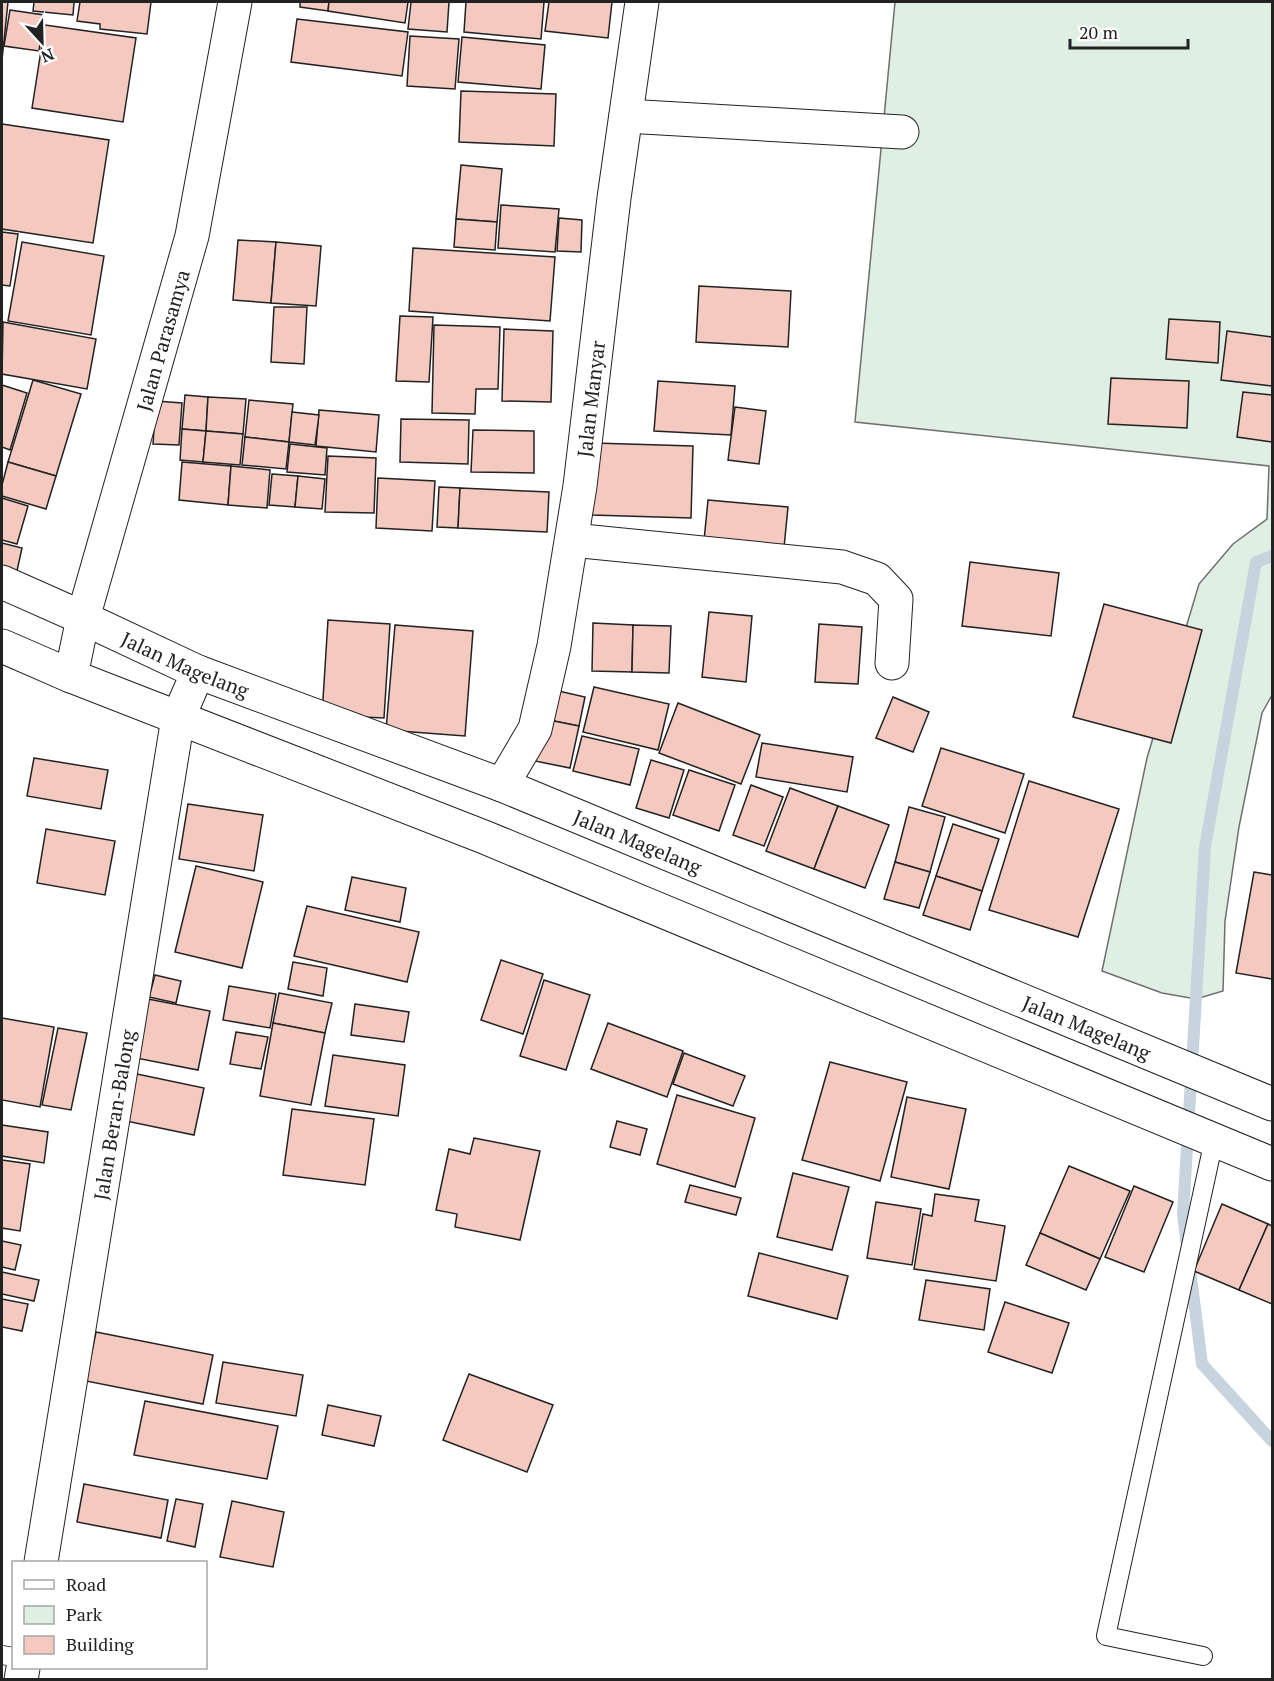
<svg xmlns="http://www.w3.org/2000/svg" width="1274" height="1681" font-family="'PT Serif',serif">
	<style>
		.green { fill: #e0efe3; stroke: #6f6f6f; stroke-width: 1.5 }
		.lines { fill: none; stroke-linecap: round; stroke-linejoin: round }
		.stream { stroke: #c7d3dd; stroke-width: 12 }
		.building { fill: #f3c9c0; stroke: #222; stroke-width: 1.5 }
		.service-casing { stroke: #222; stroke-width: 20 }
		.minor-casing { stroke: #222; stroke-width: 35 }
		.secondary-casing { stroke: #222; stroke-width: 35 }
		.trunk-casing { stroke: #222; stroke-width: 35 }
		.service { stroke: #fff; stroke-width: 18 }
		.minor { stroke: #fff; stroke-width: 33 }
		.secondary { stroke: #fff; stroke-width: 33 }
		.trunk { stroke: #fff; stroke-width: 33 }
		.labels { text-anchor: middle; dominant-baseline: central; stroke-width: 4.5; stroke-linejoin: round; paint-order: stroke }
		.street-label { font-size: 20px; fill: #222; stroke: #fff }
	</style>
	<rect width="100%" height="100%" fill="#fff"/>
	<polygon class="green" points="895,2 1272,2 1272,695 1262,713 1239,827 1225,921 1223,991 1196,999 1162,993 1102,971 1147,758 1199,584 1233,544 1267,519 1269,466 855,422"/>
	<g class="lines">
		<g class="stream">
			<polyline points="1187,1246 1183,1214 1205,847 1256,562 1272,556"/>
			<polyline points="1190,1269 1202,1364 1272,1441"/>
		</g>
	</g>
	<g class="building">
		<polygon points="2,2 8,2 2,60"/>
		<polygon points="34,2 74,2 73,15 33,11"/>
		<polygon points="80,2 151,2 147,34 100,29 100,24 77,21"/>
		<polygon points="300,2 329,2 328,11 300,7"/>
		<polygon points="329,2 408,2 405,23 328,11"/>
		<polygon points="411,2 449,2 447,32 408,29"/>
		<polygon points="466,2 544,2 541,39 464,32"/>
		<polygon points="549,2 612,2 608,38 545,31"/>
		<polygon points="10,10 44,15 39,51 4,46"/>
		<polygon points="297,19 408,32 402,76 291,62"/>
		<polygon points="45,25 136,38 123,122 32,108"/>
		<polygon points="410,36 459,39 455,89 407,86"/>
		<polygon points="462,37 545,45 541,89 458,82"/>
		<polygon points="461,91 556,94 554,146 459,142"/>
		<polygon points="2,124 109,140 93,243 2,229"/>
		<polygon points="461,165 502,169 497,222 456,219"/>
		<polygon points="501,205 559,209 555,252 498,248"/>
		<polygon points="559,218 582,220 581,252 557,251"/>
		<polygon points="456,219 497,222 495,250 454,247"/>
		<polygon points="2,232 18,234 10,286 2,285"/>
		<polygon points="238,240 276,242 271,303 233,300"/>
		<polygon points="22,242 104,256 91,335 8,321"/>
		<polygon points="276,242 321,246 316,306 271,303"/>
		<polygon points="413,248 555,257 550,321 409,311"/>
		<polygon points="699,286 791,291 788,347 696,342"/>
		<polygon points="274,307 307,307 304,364 271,362"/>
		<polygon points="400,316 433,317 429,382 396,381"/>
		<polygon points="1169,319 1220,322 1218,363 1166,359"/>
		<polygon points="3,322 96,339 87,389 2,374"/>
		<polygon points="434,325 500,327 498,389 476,389 475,414 432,413"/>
		<polygon points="504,329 553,331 551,402 502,401"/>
		<polygon points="1227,331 1272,337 1272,386 1221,380"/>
		<polygon points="1111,378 1189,381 1187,428 1108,424"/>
		<polygon points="33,380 81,394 56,476 8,462"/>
		<polygon points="658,381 735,386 731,435 654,431"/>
		<polygon points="2,385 27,393 10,450 2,447"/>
		<polygon points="1243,392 1272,395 1272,442 1237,437"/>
		<polygon points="185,395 208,397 206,431 182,429"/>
		<polygon points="208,397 246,399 243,434 206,431"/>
		<polygon points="249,400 293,404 289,442 245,437"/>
		<polygon points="156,401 182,403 179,445 153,444"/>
		<polygon points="735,407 766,411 759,464 728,460"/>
		<polygon points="319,410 379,415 376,452 316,446"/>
		<polygon points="292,412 319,415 315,445 289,442"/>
		<polygon points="401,419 469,420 468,464 400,462"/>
		<polygon points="182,429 206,431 203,462 180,460"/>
		<polygon points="473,430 534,431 534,473 471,472"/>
		<polygon points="206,431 243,434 240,465 203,462"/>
		<polygon points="245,437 289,442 286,469 242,465"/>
		<polygon points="594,443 693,446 691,518 591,515"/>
		<polygon points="290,444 327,448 325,475 287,472"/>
		<polygon points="328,456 376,458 374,513 325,512"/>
		<polygon points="8,462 56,476 46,509 2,496 2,485"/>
		<polygon points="182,462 231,466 228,505 179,500"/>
		<polygon points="231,466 270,470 267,508 228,505"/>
		<polygon points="272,474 298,476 295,507 269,505"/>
		<polygon points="298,476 325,479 322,509 295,507"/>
		<polygon points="378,478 435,481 432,531 376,528"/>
		<polygon points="439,487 460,488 458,528 437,527"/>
		<polygon points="460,488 549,492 547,532 458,528"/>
		<polygon points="2,498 28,506 17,544 2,540"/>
		<polygon points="708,500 788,507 783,558 703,551"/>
		<polygon points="2,543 22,548 15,580 2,577"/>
		<polygon points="970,562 1059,573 1051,636 962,626"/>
		<polygon points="1104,604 1202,630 1171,743 1073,717"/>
		<polygon points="709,612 752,616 746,682 702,677"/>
		<polygon points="328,620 390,624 384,718 322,715"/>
		<polygon points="593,623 633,625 632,672 592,671"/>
		<polygon points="819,624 862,627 858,684 815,682"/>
		<polygon points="395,625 473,631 465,736 386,730"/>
		<polygon points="633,625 671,626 669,673 632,672"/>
		<polygon points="594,687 669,704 658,750 583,732"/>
		<polygon points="550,689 585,697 579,726 544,719"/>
		<polygon points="893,697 929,712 913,752 876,738"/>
		<polygon points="678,703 760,735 741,784 659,753"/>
		<polygon points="544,719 579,726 570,768 535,761"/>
		<polygon points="582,736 639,749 630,785 573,771"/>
		<polygon points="762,743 853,757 847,792 756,777"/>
		<polygon points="941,748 1024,774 1005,833 922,806"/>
		<polygon points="34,758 108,770 101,809 27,796"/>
		<polygon points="651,760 684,770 669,818 636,808"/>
		<polygon points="689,770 735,785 719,831 673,815"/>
		<polygon points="1029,781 1119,809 1078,937 989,910"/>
		<polygon points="751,785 783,797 764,846 733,835"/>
		<polygon points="790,788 838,806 814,869 766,851"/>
		<polygon points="188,804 263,815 254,871 179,859"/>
		<polygon points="838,806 889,825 865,888 814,869"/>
		<polygon points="909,807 945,817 930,872 895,862"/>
		<polygon points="953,824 999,839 982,891 936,876"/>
		<polygon points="46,829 115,841 105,895 37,883"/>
		<polygon points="895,862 930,872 919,908 884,899"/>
		<polygon points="196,866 263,882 242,968 175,952"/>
		<polygon points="1254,872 1272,875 1272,979 1236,973"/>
		<polygon points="936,876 982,891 970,930 923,915"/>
		<polygon points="352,877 406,888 400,922 345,910"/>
		<polygon points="307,906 419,932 407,982 294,956"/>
		<polygon points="501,960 543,974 523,1034 481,1020"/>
		<polygon points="293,962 327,968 323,996 288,989"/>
		<polygon points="155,975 181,981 176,1003 149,997"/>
		<polygon points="544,980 590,995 566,1070 520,1056"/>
		<polygon points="229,986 276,994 270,1028 223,1020"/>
		<polygon points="279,993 332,1003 325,1033 273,1023"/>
		<polygon points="148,999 210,1011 198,1070 136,1058"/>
		<polygon points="355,1004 409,1012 404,1042 351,1035"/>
		<polygon points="2,1018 54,1027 40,1107 2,1100"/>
		<polygon points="273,1023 325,1033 311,1105 260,1096"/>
		<polygon points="608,1023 683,1051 667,1097 591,1069"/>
		<polygon points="58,1028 87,1033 71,1110 42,1105"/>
		<polygon points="236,1032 268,1037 261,1069 230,1064"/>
		<polygon points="684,1053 745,1076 733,1106 673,1084"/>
		<polygon points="333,1055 405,1065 398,1116 325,1106"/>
		<polygon points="830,1062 907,1082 880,1181 802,1160"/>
		<polygon points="137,1074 204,1088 194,1135 126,1121"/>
		<polygon points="677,1095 755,1118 735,1187 657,1164"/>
		<polygon points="907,1097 966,1109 949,1189 891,1177"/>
		<polygon points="292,1109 374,1119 365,1185 283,1175"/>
		<polygon points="617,1121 647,1129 640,1155 610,1147"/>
		<polygon points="2,1125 48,1132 44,1163 2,1156"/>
		<polygon points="474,1138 540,1151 520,1240 455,1227 457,1214 436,1210 449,1149 470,1154"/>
		<polygon points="2,1160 30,1164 20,1231 2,1228"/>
		<polygon points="1069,1166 1130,1191 1100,1259 1040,1233"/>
		<polygon points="793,1173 849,1187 832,1250 777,1237"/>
		<polygon points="690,1185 741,1198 736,1215 685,1202"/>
		<polygon points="1134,1186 1173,1202 1144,1272 1105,1257"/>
		<polygon points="935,1194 979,1200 975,1221 1005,1226 996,1281 914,1269 923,1214 932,1216"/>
		<polygon points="876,1202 921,1209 912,1265 867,1258"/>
		<polygon points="1222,1204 1268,1224 1239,1290 1194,1271"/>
		<polygon points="1268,1224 1272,1226 1272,1304 1239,1290"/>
		<polygon points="1040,1233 1100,1259 1086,1290 1026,1265"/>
		<polygon points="2,1241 21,1245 15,1270 2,1267"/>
		<polygon points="759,1253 848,1276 837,1319 748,1296"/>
		<polygon points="2,1272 39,1280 34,1301 2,1294"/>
		<polygon points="926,1280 990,1289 984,1330 919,1320"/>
		<polygon points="2,1299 28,1304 22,1331 2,1327"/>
		<polygon points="1005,1302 1069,1323 1052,1373 988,1352"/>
		<polygon points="96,1332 213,1355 203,1404 86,1381"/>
		<polygon points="223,1362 303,1375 296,1416 216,1403"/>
		<polygon points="469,1374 553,1405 527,1472 443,1440"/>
		<polygon points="145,1401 278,1426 267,1479 134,1455"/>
		<polygon points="328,1405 381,1416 374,1446 322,1435"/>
		<polygon points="84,1484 168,1500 161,1538 77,1522"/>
		<polygon points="176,1499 203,1504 195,1547 167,1541"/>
		<polygon points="232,1501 284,1512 273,1567 220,1557"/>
	</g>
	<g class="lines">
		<defs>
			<g id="service">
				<polyline points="2,1655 14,1657"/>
				<polyline points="1203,1656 1106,1636 1214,1140"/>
			</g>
			<g id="minor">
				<polyline points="626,116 902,132"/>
				<polyline points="572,540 842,567 877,579 896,599 892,663"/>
				<path id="s1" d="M 71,676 L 83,618 L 192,236 L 235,2"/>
				<path id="s2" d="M 502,785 L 535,729 L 554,646 L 580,486 L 614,198 L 642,2"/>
			</g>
			<g id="secondary">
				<path id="s3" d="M 41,1562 L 178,718 L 198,672"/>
				<polyline points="21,1680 23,1668"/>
			</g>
			<g id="trunk">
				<path id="s4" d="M 2,582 L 83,618 L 198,672 L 502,785 L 1272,1104"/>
				<polyline points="2,646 71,676 484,837 1272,1164"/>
			</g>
		</defs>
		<use href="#service" class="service-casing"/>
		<use href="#minor" class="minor-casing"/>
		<use href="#secondary" class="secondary-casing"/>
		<use href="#trunk" class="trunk-casing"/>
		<use href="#service" class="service"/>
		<use href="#minor" class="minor"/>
		<use href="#secondary" class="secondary"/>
		<use href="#trunk" class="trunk"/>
	</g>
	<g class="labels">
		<g class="street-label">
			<text stroke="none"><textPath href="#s1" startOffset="348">Jalan Parasamya</textPath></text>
			<text stroke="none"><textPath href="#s2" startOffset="400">Jalan Manyar</textPath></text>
			<text stroke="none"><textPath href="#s4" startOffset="201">Jalan Magelang</textPath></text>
			<text stroke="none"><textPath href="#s4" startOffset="687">Jalan Magelang</textPath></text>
			<text stroke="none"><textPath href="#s4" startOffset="1173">Jalan Magelang</textPath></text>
			<text stroke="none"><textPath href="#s3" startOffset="453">Jalan Beran-Balong</textPath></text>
		</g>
	</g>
	<rect width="1274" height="1681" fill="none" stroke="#222222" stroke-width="6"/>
	<rect x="12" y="1561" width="195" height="108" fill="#ffffff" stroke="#a7a7a7" stroke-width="1.5"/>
	<rect x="24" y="1580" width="30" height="9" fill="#ffffff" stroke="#a7a7a7" stroke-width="1.5"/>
	<text x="66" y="1591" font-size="18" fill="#222222">Road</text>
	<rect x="24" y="1606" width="30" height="18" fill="#e0efe3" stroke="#a7a7a7" stroke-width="1.5"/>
	<text x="66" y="1621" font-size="18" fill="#222222">Park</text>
	<rect x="24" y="1636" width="30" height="18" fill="#f3c9c0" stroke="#a7a7a7" stroke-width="1.5"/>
	<text x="66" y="1651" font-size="18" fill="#222222">Building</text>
	<g transform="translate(42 42) rotate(158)" stroke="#ffffff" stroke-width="4.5" paint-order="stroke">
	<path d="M0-4.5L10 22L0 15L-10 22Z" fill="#222222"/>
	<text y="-9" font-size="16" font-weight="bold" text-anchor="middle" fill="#222222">N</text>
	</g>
	<path d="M1070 39v9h118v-9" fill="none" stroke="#222222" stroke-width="3"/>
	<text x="1079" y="39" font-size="18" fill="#222222" stroke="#ffffff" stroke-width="4.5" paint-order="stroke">20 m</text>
</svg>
